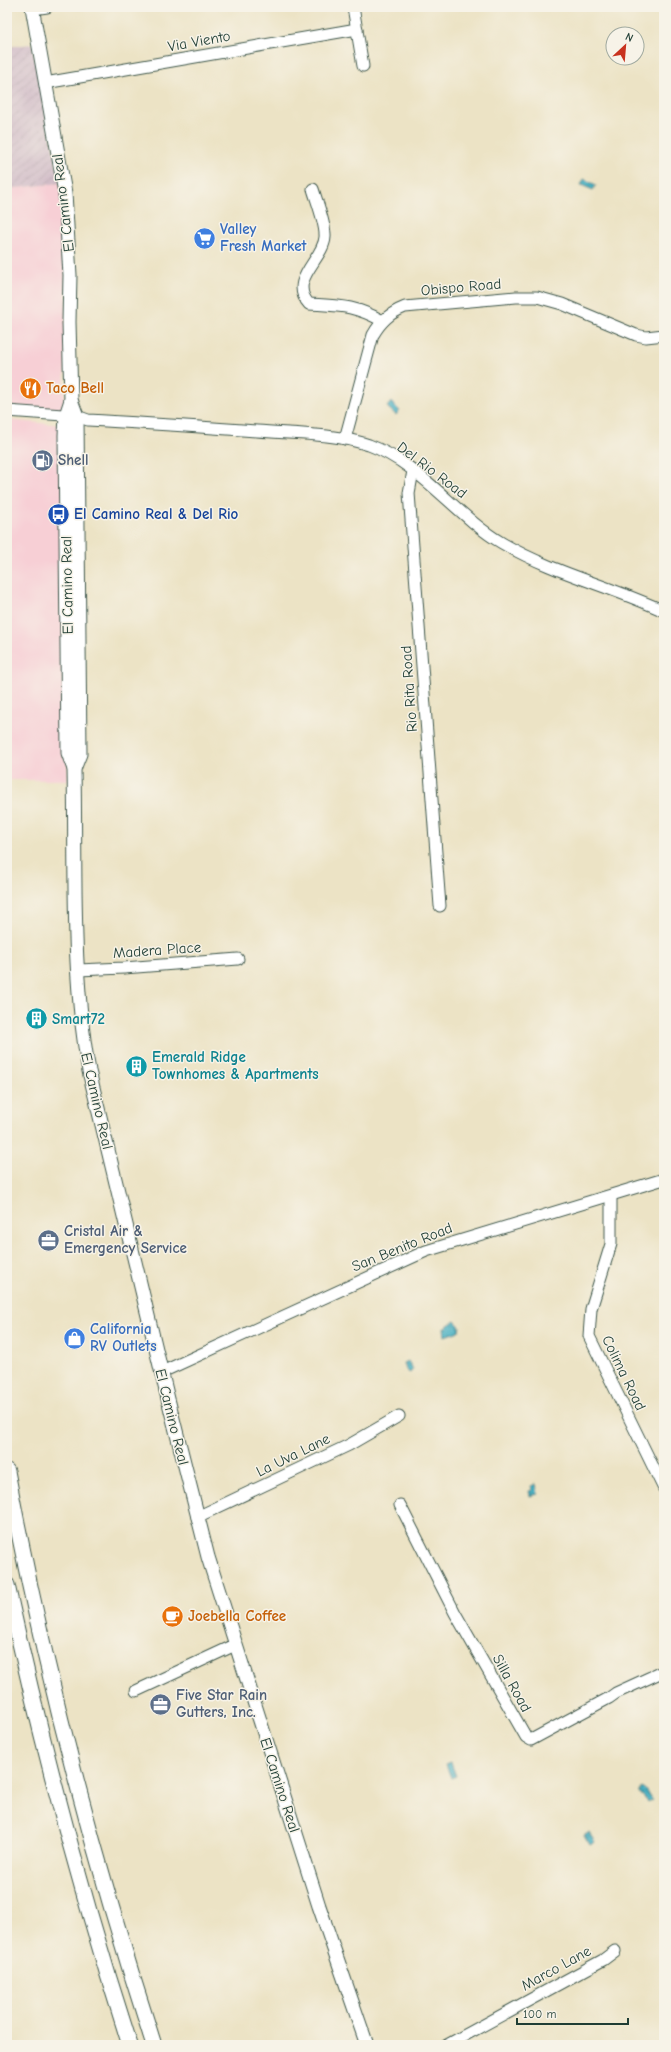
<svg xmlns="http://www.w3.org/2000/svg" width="671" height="2052" font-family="'Comic Neue',sans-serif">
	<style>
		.built { fill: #f7cfd5 }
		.industrial { fill: url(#industrial-furrows) }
		.water { fill: url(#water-waves); stroke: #31767a }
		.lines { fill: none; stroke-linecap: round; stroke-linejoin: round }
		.minor-casing { stroke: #3e564a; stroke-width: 13 }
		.major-casing { stroke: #3e564a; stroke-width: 15 }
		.highway-casing { stroke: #3e564a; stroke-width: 17 }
		.minor { stroke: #fff; stroke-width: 11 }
		.major { stroke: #fff; stroke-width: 13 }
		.highway { stroke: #fff; stroke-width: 15 }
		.labels { text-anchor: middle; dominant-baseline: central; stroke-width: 3; stroke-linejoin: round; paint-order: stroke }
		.street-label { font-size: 15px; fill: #1f3d34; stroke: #f7f3e8 }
		.shop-label { font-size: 15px; font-weight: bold; fill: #366cbe; stroke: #f7f3e8; text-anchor: start }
		.food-label { font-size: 15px; font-weight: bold; fill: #c56008; stroke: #f7f3e8; text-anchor: start }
		.service-label { font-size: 15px; font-weight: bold; fill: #4e5e75; stroke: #f7f3e8; text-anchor: start }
		.transit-label { font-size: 15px; font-weight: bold; fill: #164399; stroke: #f7f3e8; text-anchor: start }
		.culture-label { font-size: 15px; font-weight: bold; fill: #0d838f; stroke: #f7f3e8; text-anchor: start }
	</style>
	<defs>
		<pattern id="industrial-furrows" width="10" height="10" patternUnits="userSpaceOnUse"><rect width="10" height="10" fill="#d2bdc8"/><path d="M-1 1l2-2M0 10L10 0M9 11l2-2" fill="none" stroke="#b4a3ac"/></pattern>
		<pattern id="water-waves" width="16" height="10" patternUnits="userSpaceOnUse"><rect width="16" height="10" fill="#43aec1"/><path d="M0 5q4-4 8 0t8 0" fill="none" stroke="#378f9e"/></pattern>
	</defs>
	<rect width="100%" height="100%" fill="#f7f3e8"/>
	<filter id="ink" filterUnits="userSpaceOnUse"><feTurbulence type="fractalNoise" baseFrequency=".025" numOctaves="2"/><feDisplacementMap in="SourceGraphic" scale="8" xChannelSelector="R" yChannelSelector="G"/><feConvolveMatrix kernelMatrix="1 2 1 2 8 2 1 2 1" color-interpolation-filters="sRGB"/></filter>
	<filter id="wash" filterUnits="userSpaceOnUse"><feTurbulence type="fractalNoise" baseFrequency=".012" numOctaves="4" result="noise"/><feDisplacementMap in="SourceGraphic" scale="16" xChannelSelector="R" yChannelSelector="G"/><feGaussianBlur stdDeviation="0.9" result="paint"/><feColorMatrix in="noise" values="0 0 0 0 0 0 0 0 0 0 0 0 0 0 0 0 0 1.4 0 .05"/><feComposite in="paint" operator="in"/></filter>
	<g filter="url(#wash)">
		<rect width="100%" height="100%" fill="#ece3c5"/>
		<g class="built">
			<polygon points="60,183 67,257 64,411 7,406 7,189"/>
			<polygon points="7,420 63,425 68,780 7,780"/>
		</g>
		<polygon class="industrial" points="32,44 60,183 7,189 7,47"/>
		<g class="water">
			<polygon points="584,179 596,185 593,190 581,185"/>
			<polygon points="391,402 400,411 396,415 387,407"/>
			<polygon points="455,1321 460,1326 459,1331 445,1336 444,1328 447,1328 448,1325"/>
			<polygon points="408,1361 413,1369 410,1373 406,1370 404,1363"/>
			<polygon points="536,1484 538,1494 530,1496 529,1491 532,1490 531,1486"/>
			<polygon points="451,1763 456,1776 451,1778 446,1765"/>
			<polygon points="642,1788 647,1791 652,1800 647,1803 643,1796 639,1794"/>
			<polygon points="589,1833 595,1842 590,1845 584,1835"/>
		</g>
	</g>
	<g filter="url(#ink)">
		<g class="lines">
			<defs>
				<g id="minor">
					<polyline points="353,7 363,66"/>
					<polyline points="33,9 47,7"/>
					<polyline points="45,83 357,29"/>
					<path d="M 313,189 C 317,202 326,225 325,237 C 324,259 287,280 309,304 C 341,306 353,305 383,321"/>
					<path d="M 7,411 L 77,416 L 88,420 C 144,423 200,427 257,431 C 294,434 333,433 369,445 C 421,464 455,515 502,543 C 553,573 611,586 664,611"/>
					<path d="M 345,439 L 373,335 C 381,321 390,313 405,307 L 516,297 L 537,297 L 562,304 L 636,335 L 646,337 L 664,335"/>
					<polyline points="413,471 409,493 440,906"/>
					<polyline points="78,970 124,968 238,959"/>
					<polyline points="611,1196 611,1244 591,1309 589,1336 664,1489"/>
					<polyline points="162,1372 426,1251 664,1179"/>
					<polyline points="400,1505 455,1613 526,1737 531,1740 609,1698 616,1693 664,1671"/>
					<polyline points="197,1517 349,1445 399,1416"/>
					<polyline points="136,1691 235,1645"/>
					<polyline points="447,2045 603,1960 615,1951"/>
				</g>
				<g id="major">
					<path d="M 32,7 L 65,193 L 70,275 L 69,322 L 71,400 L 77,416 L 80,754 L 74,769 C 76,868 71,975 89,1071 L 168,1399 L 208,1557 L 319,1906 L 367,2045"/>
					<polyline points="71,400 66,415 65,435 68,753 74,769"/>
				</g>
				<g id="highway">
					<path d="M 7,1471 C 43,1666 93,1857 154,2045"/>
					<path d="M 7,1585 C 41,1741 81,1894 130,2045"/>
				</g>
			</defs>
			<use href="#minor" class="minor-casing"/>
			<use href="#major" class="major-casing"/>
			<use href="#highway" class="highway-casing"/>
			<use href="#minor" class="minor"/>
			<use href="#major" class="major"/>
			<use href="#highway" class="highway"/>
		</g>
	</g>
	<defs>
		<symbol id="supermarket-disc" viewBox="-11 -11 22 22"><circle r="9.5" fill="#3f7fe0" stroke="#f7f3e8"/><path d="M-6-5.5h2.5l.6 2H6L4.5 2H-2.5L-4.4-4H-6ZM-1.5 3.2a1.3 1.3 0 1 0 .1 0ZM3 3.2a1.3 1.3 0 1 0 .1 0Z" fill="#fff"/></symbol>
		<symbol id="restaurant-disc" viewBox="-11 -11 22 22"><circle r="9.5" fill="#e8710a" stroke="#f7f3e8"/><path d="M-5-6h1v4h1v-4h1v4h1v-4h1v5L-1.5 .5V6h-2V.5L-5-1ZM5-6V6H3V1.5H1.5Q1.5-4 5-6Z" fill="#fff"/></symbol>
		<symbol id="fuel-disc" viewBox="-11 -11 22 22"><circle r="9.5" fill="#5c6f8a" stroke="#f7f3e8"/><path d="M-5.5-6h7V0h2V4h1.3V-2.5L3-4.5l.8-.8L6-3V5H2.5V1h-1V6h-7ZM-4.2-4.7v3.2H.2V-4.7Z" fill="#fff"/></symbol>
		<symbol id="bus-disc" viewBox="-11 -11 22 22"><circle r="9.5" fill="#1a4fb4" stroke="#f7f3e8"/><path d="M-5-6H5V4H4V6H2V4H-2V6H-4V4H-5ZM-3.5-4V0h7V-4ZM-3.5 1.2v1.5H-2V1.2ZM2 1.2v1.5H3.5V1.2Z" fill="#fff"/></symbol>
		<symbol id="building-disc" viewBox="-11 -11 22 22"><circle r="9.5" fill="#0f9aa8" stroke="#f7f3e8"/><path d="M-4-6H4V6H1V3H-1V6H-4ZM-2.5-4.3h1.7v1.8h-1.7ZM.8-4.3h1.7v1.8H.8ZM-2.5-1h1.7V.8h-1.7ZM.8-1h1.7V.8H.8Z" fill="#fff"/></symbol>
		<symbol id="office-disc" viewBox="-11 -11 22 22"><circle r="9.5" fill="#5c6f8a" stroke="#f7f3e8"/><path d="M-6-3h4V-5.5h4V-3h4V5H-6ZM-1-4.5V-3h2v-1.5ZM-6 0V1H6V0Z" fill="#fff"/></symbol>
		<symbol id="shop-disc" viewBox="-11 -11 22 22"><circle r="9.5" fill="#3f7fe0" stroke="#f7f3e8"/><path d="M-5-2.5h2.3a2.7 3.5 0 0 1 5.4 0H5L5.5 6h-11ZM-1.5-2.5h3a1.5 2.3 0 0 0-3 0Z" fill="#fff"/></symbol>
		<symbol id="cafe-disc" viewBox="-11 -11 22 22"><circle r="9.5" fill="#e8710a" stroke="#f7f3e8"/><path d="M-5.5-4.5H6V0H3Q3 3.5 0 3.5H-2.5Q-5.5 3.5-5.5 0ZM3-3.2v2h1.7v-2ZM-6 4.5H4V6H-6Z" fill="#fff"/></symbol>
	</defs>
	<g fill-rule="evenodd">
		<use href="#supermarket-disc" x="192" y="226" width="25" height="25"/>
		<use href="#restaurant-disc" x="18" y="376" width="25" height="25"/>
		<use href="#fuel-disc" x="30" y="448" width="25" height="25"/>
		<use href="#bus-disc" x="46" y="502" width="25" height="25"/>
		<use href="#building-disc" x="24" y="1006" width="25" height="25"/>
		<use href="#building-disc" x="124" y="1054" width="25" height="25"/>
		<use href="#office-disc" x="36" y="1228" width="25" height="25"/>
		<use href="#shop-disc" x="62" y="1326" width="25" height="25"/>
		<use href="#cafe-disc" x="160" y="1604" width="25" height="25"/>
		<use href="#office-disc" x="148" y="1692" width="25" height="25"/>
	</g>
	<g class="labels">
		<g class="street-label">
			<text transform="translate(199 41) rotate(-10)">Via Viento</text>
			<text transform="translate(63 203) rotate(-97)">El Camino Real</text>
			<text transform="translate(461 287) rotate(-5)">Obispo Road</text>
			<text transform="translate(432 470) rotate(37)">Del Rio Road</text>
			<text transform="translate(67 585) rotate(-91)">El Camino Real</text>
			<text transform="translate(409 689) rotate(-94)">Rio Rita Road</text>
			<text transform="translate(157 950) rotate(-4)">Madera Place</text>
			<text transform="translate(97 1101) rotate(77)">El Camino Real</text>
			<text transform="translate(402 1247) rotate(-22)">San Benito Road</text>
			<text transform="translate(624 1373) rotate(64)">Colima Road</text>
			<text transform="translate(172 1417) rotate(76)">El Camino Real</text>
			<text transform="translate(293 1455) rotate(-26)">La Uva Lane</text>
			<text transform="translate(512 1683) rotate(61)">Silla Road</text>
			<text transform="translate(280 1785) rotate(72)">El Camino Real</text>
			<text transform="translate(556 1968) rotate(-29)">Marco Lane</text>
		</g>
		<g class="shop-label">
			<text x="220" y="229">Valley<tspan x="220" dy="17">Fresh Market</tspan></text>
			<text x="90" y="1329">California<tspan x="90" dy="17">RV Outlets</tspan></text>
		</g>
		<g class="food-label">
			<text x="46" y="388">Taco Bell</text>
			<text x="188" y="1616">Joebella Coffee</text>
		</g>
		<g class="service-label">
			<text x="58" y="460">Shell</text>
			<text x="64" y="1231">Cristal Air &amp;<tspan x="64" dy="17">Emergency Service</tspan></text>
			<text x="176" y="1695">Five Star Rain<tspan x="176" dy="17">Gutters, Inc.</tspan></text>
		</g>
		<g class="transit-label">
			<text x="74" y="514">El Camino Real &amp; Del Rio</text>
		</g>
		<g class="culture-label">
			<text x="52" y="1019">Smart72</text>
			<text x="152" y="1057">Emerald Ridge<tspan x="152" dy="17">Townhomes &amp; Apartments</tspan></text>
		</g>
	</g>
	<rect width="671" height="2052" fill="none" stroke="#f7f3e8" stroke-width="24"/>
	<g transform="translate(625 46) rotate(26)"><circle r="19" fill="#f7f3e8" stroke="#a1aaa0"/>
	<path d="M0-3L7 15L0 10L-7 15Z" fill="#c8321e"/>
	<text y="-6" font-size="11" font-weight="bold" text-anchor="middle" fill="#1f3d34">N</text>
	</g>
	<path d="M517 2018v6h111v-6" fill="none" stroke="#1f3d34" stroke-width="2"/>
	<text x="523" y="2018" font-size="12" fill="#1f3d34" stroke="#f7f3e8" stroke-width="3" paint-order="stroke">100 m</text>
</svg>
